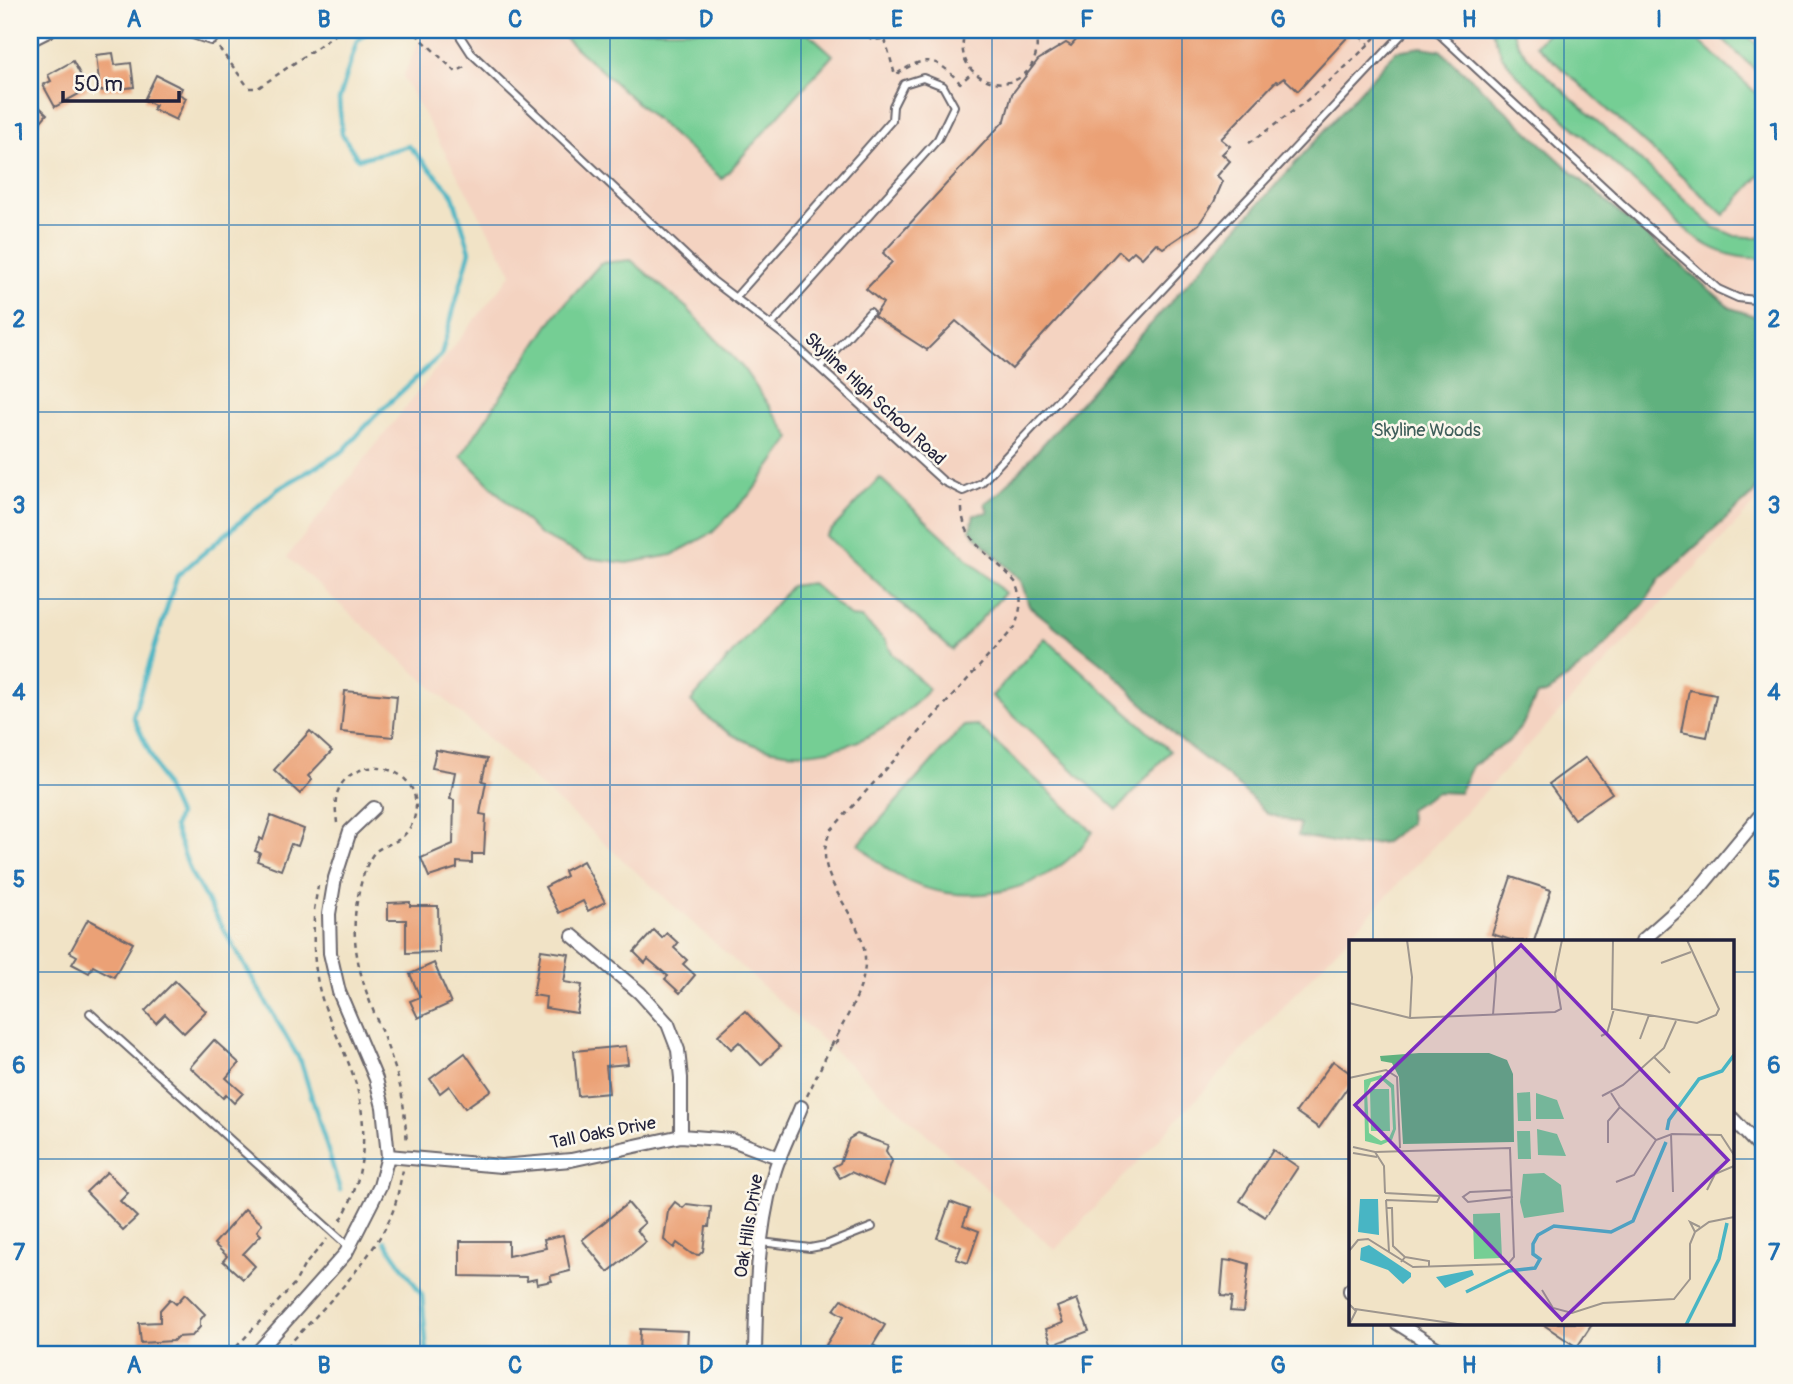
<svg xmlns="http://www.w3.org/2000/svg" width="1793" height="1384" font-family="Pangolin,sans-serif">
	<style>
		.built { fill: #f4d3c1 }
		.green { fill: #75ce94; stroke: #4c7868; stroke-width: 2 }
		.forest { fill: #60b17e; stroke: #416a5c; stroke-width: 2 }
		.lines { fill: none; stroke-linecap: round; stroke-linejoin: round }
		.stream { stroke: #48b5c4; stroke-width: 4.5 }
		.building { fill: #eba176 }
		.lane-casing { stroke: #6a666c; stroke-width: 10 }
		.street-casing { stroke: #6a666c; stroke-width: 16 }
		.path { stroke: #6a666c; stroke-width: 2.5; stroke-dasharray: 5 5; stroke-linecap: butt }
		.lane { stroke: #fff; stroke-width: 6 }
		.street { stroke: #fff; stroke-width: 12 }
		.grid { fill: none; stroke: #1f6fb2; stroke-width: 2; stroke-opacity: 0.55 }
		.labels { text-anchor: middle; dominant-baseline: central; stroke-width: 5; stroke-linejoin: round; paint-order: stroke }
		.street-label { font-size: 18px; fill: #22223b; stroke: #fbf7ec }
		.park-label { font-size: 18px; fill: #3f5e5a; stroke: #fbf7ec }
		.inset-river { fill: none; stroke: #48b5c4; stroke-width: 3.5 }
		.inset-road { fill: none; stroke: #9e968e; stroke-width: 2 }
		.view { fill: #7b2cbf; fill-opacity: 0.15; stroke: #7b2cbf; stroke-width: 3.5 }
		.inset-edge { fill: none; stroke: #22223b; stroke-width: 3.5 }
		.neatline { fill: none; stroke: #1f6fb2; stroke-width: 2.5 }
		.grid-label { font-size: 23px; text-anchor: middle; font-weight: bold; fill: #1f6fb2 }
	</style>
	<rect width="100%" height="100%" fill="#fbf7ec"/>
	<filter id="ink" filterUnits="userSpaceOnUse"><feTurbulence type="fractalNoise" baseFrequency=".0143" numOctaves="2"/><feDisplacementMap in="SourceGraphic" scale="14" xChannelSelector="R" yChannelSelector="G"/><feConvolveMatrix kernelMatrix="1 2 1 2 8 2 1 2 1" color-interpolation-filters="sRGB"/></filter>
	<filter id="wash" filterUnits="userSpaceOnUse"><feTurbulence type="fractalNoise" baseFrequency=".00686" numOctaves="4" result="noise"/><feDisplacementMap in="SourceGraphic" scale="28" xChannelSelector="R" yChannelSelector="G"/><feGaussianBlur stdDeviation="1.57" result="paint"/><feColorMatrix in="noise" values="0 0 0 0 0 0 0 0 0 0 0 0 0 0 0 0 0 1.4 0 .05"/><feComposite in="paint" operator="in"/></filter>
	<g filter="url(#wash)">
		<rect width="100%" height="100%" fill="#f1e3c6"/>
		<polygon class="built" points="424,30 1763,30 1763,495 1055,1250 287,557 512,273 403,77"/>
		<g class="green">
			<polygon points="556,30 805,30 833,55 722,179"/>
			<path d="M 1492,30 L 1512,30 L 1519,46 L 1533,63 L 1714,227 L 1735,236 L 1763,238 L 1763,258 C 1736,260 1713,251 1692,235 L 1520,78 L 1502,56 Z"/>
			<polygon points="1550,30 1687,30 1763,99 1763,172 1724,215 1536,45"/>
			<polygon points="1712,30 1741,30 1763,50 1763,77"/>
			<polygon points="631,260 687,308 743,368 791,438 752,492 712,533 672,555 627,563 587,558 540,535 461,456 556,314 601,263"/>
			<polygon points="880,478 1005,593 952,650 826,536"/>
			<path d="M 812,583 L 851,617 L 861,618 L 886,641 L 892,653 L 929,689 C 864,764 761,779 691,701 L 791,586 Z"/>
			<polygon points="1045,638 1170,751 1117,810 992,696"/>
			<path d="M 977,725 L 1093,832 C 1052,894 959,913 896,875 C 882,867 870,855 859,844 L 958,732 L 964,726 Z"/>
		</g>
		<polygon class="forest" points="1422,47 1440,50 1571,171 1731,308 1763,319 1763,477 1753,494 1659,580 1644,604 1591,659 1546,694 1537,695 1522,726 1508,742 1472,766 1459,793 1437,792 1409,809 1410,823 1385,842 1355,846 1298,836 1300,824 1268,814 1231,779 1176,737 1110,670 1029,606 1021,581 970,530 974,515 988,512 985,503 1001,491 1019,471 1396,51"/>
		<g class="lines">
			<g class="stream">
				<polyline points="340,1190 301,1062 191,873 174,827 178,815 133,716 177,576 278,489 343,451 375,416 441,355 470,251 452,193 409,146 358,159 342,134 339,100 357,41 370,30"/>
				<polyline points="385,1241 422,1295 427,1354"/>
			</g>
		</g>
		<g id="blocks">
			<g class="building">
				<polygon points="1085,30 1354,30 1298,91 1284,78 1278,82 1276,81 1221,139 1230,146 1222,154 1230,161 1217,176 1223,181 1214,202 1199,224 1163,248 1156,243 1142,258 1134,251 1127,258 1119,251 1012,369 956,321 927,350 874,316 883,303 866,289 892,262 883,253 1005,120 1012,94 1038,60 1066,43 1071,46"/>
				<polygon points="113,53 115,65 131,63 134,87 100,91 96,55"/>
				<polygon points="73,61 88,89 55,107 43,85 51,81 48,75"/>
				<polygon points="156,75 182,88 179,94 186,98 176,120 153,109 155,105 144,100"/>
				<polygon points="30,98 47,114 30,134"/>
				<polygon points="1689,690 1716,695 1707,737 1681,732"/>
				<polygon points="345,691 397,696 393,737 341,732"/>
				<polygon points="310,731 332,751 308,776 312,780 300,794 274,770"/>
				<polygon points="436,750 487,759 482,781 486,782 480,814 486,815 484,854 472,854 472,863 457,862 457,868 429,877 421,858 453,844 454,800 450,799 455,772 432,768"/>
				<polygon points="1586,757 1612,793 1574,819 1549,784"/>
				<polygon points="271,816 304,829 298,846 291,844 281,870 257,861 260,853 255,851 260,838 263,840"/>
				<polygon points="583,861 605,902 588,911 583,901 559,913 545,887 566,876 564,871"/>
				<polygon points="1511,877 1551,890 1534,941 1514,941 1492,934"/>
				<polygon points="410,902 410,906 438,906 439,952 406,953 406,920 388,920 388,903"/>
				<polygon points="88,919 133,943 114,977 93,966 89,973 72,964 77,956 70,952"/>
				<polygon points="654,930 662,938 667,933 678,943 674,948 687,960 683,964 695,975 680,993 665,979 668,976 648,959 645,963 634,952"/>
				<polygon points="541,950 569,954 564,982 582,985 577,1013 545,1008 546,997 533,995"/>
				<polygon points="434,963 451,1003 418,1018 410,1001 420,997 410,974"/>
				<polygon points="175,981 206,1011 184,1033 165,1014 156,1023 145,1011"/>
				<polygon points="745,1011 780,1047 761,1065 739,1042 731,1049 718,1035"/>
				<polygon points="214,1040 239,1063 226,1078 243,1093 234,1103 226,1095 223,1098 190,1067"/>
				<polygon points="626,1046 628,1064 606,1066 609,1093 578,1096 574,1051"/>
				<polygon points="465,1053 491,1090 465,1108 449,1086 440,1093 430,1079"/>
				<polygon points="1333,1061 1350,1073 1350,1084 1319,1128 1296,1112"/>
				<polygon points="857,1134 888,1145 886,1151 892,1161 883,1186 851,1172 840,1178 833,1167 840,1163 849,1139"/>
				<polygon points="1273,1150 1298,1167 1265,1217 1240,1201"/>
				<polygon points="107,1172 128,1193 120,1201 137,1217 123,1230 86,1192"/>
				<polygon points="675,1202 683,1208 687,1204 711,1207 709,1227 706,1227 703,1251 699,1255 692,1254 677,1243 674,1248 664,1240 668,1211"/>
				<polygon points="950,1202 969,1209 963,1225 979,1231 968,1263 956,1259 961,1247 937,1238"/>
				<polygon points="628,1203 645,1223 637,1230 646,1242 608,1272 582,1240"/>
				<polygon points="245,1209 262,1224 257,1231 261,1235 243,1254 255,1266 243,1279 223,1261 227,1256 214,1244"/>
				<polygon points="563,1235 570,1271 550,1276 552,1281 537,1284 536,1279 527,1281 526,1277 460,1276 460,1241 508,1241 508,1256 546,1248 544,1239"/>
				<polygon points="1232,1259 1249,1264 1243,1312 1230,1311 1232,1297 1221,1296 1224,1260 1232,1261"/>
				<polygon points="185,1294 205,1314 200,1320 200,1327 192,1336 177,1337 173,1341 141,1343 139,1323 160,1322 160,1310 170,1299 176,1304"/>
				<polygon points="842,1299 885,1325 873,1345 889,1354 841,1354 826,1345 844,1316 834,1310"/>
				<polygon points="1077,1299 1089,1331 1052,1345 1046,1329 1063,1323 1057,1307"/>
				<polygon points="1541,1323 1593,1323 1577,1347"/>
				<polygon points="640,1329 688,1331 687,1348 675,1348 675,1354 639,1354"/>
			</g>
		</g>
	</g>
	<g filter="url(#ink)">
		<use href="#blocks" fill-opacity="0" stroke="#6a666c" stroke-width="2"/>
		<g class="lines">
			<defs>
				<g id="lane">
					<polyline points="460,30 460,36 471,53 713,281 785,336 943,481 963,491 981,483 1406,30"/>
					<polyline points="1435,30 1622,204 1718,289 1738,298 1763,301"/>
					<polyline points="735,298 892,120 893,106 904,84 923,78 943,86 954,106 938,139 771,325"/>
					<polyline points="820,367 870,312"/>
					<polyline points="90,1013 349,1247"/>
					<polyline points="761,1242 810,1248 826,1245 872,1227"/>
					<polyline points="1061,1354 1062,1352"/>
				</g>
				<g id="street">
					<polyline points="187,30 211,38"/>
					<polyline points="30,40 50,30"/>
					<polyline points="573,936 640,993 668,1024 678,1050 681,1078 681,1136"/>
					<polyline points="1642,941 1694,895 1763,812"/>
					<polyline points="1732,1118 1763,1151"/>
					<polyline points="388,1156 501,1166 571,1160 681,1136 732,1140 780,1158"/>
					<polyline points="1350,1290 1350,1292"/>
					<polyline points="1397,1323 1446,1354"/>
					<polyline points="256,1354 346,1253 380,1186 388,1156 383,1107 376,1079 339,992 330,953 329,914 335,878 350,831 374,808"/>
					<path d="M 755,1354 C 756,1295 757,1235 773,1177 C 779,1153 792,1130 801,1107"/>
				</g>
			</defs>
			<use href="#lane" class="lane-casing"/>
			<use href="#street" class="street-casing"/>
			<g class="path">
				<polyline points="407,30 413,31 456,72 468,65"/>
				<polyline points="860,30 873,40 900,37 918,30"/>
				<path d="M 966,30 C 946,80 1020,105 1035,57 C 1038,48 1037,38 1033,30"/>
				<polyline points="1352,30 1369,44"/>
				<path d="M 885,39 L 895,75 C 925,55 936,56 960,83 L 973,72"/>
				<polyline points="219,48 249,88 258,88 342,30"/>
				<path d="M 1249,143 C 1297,110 1342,74 1382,30"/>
				<path d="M 337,823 C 336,813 334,801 338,791 C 351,757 408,761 415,798 C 419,815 410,835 394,842 C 388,845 381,847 375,852 C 364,863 356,901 355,917 C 351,976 381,1021 397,1075 C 404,1097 405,1121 407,1143"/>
				<polyline points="314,910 318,886"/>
				<path d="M 314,917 C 313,945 314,975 323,1002 C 333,1031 349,1058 357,1088 C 369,1133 364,1183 339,1223"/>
				<polyline points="831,1046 838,1034"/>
				<path d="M 807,1096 L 831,1046 L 838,1041 L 838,1034 C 849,1012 865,987 865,962 C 867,915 806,878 831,830 L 1015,627 C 1020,611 1024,599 1016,583 C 992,553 960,544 962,502"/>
				<polyline points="230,1354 295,1283 304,1266 327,1239"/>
				<path d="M 280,1354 C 317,1314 376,1259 394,1208 C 398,1196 400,1182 403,1170"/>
			</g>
			<use href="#lane" class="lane"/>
			<use href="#street" class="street"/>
		</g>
	</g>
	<path class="grid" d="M 229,30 L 229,1354M 420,30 L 420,1354M 610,30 L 610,1354M 801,30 L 801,1354M 992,30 L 992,1354M 1182,30 L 1182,1354M 1373,30 L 1373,941M 1564,30 L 1564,941M 30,225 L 1763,225M 30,412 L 1763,412M 30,599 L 1763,599M 30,785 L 1763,785M 30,972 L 1350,972M 1732,972 L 1763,972M 30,1159 L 1350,1159M 1732,1159 L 1763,1159M 1373,1323 L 1373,1354M 1564,1323 L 1564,1354"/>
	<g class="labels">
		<g class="street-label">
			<text transform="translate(875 399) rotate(43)">Skyline High School Road</text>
			<text transform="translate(603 1133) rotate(-11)">Tall Oaks Drive</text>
			<text transform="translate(749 1226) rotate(-81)">Oak Hills Drive</text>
		</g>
		<g class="park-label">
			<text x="1427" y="430">Skyline Woods</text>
		</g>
	</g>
	<g transform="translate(1349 940)">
		<rect width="385" height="385" fill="#f1e3c6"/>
		<path d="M 32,135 L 45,145 L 47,189 L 43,200 L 32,205 L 16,201 L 15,140 ZM 32,139 L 42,148 L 44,189 L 40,198 L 32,201 L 20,193 L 18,151 L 22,142 ZM 21,149 L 40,149 L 41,191 L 22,191 ZM 181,152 L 182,181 L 169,181 L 168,153 ZM 187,153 L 208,160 L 215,179 L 187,179 ZM 188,189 L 208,194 L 217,216 L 189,215 ZM 168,191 L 181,191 L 182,219 L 169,219 ZM 195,233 L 212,245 L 215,272 L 175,278 L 171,262 L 174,234 ZM 151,273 L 153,318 L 125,319 L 124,274 Z" fill="#75ce94" fill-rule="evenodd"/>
		<path d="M 70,113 L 140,113 L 158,120 L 164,134 L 165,202 L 54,204 L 50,137 L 43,123 L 32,121 L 31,116 Z" fill="#60b17e"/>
		<path d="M 11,259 L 29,259 L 30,295 L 9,292 ZM 20,305 L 62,333 L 62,337 L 54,344 L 39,330 L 11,320 L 12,308 ZM 123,330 L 125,335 L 96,348 L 87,337 Z" fill="#48b5c4"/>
		<path class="inset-river" d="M 318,190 L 320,180 L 350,139 L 373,131 L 385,115M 117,352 L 160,331 L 186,328 L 191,319 L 184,314 L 184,304 L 189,295 L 205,286 L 262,292 L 284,281 L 317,202M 337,385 L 370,319 L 378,283"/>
		<path class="inset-road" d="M 58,0 L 63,37 L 61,78M 143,0 L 147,36 L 144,75M 264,0 L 263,69 L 348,83 L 367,75 L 370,69 L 338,0M 312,23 L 342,12M 0,63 L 61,78 L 206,72 L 212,69 L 206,34 L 213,0M 252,96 L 258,93 L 265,69M 291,99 L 300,75M 305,117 L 321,133M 0,138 L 37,130 L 48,137 L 51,208M 262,153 L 271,167 L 307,200M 253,156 L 274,145 L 315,108 L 327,81M 322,194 L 324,252M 259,203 L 259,181 L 271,167M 26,212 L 35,226 L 36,253M 4,213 L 28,217M 267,242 L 285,235 L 307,200 L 323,194 L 372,195 L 385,215M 163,250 L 121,252 L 114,257 L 119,262 L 164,257M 358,250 L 366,234 L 385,226M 36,253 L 91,256 L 88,262 L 37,260M 37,260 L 40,312M 37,268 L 43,268 L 44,306 L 56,317 L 52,322M 346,292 L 341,282 L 351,287M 0,311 L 9,300 L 19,299 L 64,327 L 159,324 L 165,317 L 161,208 L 26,212 L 4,207M 56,317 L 80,321 L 80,326M 193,350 L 204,368 L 223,373 L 254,363 L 325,359 L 341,339 L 341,304 L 346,292 L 360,282 L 385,277M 0,364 L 7,371 L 0,385M 6,369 L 115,385"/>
		<path class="view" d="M 172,5 L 379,220 L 213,380 L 6,165 Z"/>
		<rect width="385" height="385" class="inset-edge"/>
	</g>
	<rect width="1793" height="1384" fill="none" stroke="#fbf7ec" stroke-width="77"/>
	<path d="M63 91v10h116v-10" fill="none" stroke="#22223b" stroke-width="3.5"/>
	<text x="74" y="91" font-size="21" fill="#22223b" stroke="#fbf7ec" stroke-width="5" paint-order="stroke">50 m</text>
	<rect x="38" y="38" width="1717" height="1308" class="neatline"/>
	<g class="grid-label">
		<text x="134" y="27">A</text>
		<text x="324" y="27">B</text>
		<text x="515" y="27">C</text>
		<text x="706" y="27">D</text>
		<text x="897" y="27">E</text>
		<text x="1087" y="27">F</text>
		<text x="1278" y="27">G</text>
		<text x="1469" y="27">H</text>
		<text x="1659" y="27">I</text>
		<text x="19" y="140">1</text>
		<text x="1774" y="140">1</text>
		<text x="19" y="327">2</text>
		<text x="1774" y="327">2</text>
		<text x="19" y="513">3</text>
		<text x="1774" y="513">3</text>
		<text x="19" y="700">4</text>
		<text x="1774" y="700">4</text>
		<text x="19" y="887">5</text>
		<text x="1774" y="887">5</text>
		<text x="19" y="1073">6</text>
		<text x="1774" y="1073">6</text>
		<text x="19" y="1260">7</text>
		<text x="1774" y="1260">7</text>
		<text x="134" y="1373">A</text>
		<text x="324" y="1373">B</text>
		<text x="515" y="1373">C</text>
		<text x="706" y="1373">D</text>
		<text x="897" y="1373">E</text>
		<text x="1087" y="1373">F</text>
		<text x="1278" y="1373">G</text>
		<text x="1469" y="1373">H</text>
		<text x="1659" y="1373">I</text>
	</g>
</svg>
